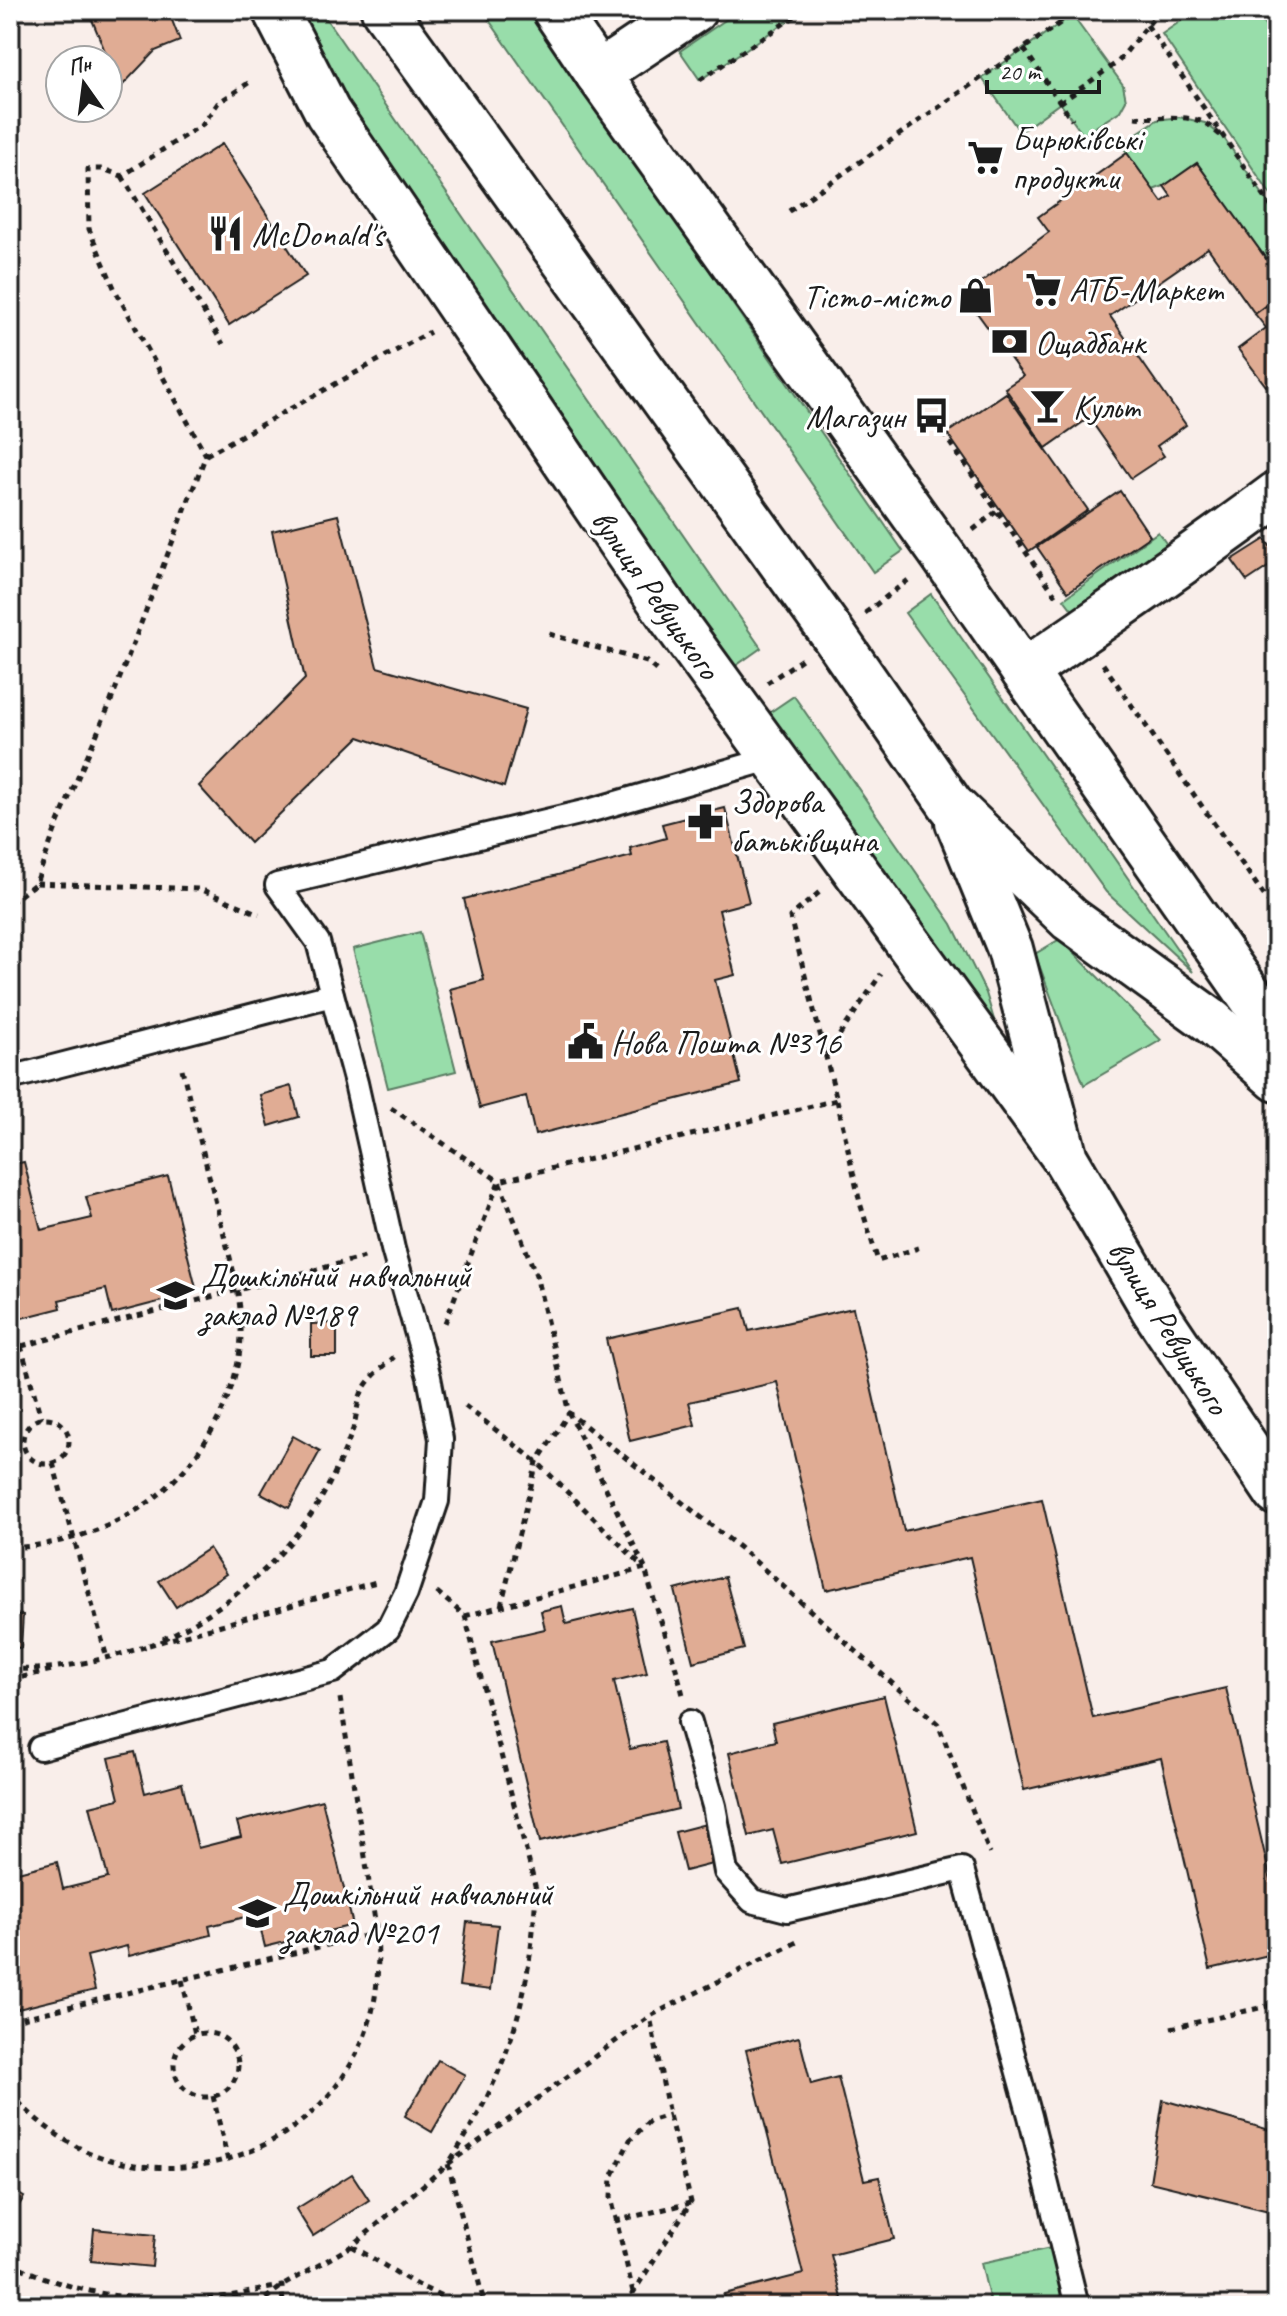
<svg xmlns="http://www.w3.org/2000/svg" width="1287" height="2316" font-family="Caveat,sans-serif">
	<style>
		.green { fill: #98ddaa; stroke: #5a7c63; stroke-width: 2 }
		.building { fill: #e0ac94; stroke: #1c1c1c; stroke-width: 2 }
		.lines { fill: none; stroke-linecap: round; stroke-linejoin: round }
		.service-casing { stroke: #1c1c1c; stroke-width: 28 }
		.minor-casing { stroke: #1c1c1c; stroke-width: 50 }
		.tertiary-casing { stroke: #1c1c1c; stroke-width: 50 }
		.path { stroke: #1c1c1c; stroke-width: 5; stroke-dasharray: 6 6; stroke-linecap: butt }
		.service { stroke: #fff; stroke-width: 22 }
		.minor { stroke: #fff; stroke-width: 44 }
		.tertiary { stroke: #fff; stroke-width: 44 }
		.labels { text-anchor: middle; dominant-baseline: central; stroke-width: 6; stroke-linejoin: round; paint-order: stroke }
		.poi-label { font-size: 34px; fill: #1c1c1c; stroke: #fff; text-anchor: start }
		.street-label { font-size: 34px; fill: #1c1c1c; stroke: #fff }
	</style>
	<rect width="100%" height="100%" fill="#f9eeea"/>
	<filter id="ink" filterUnits="userSpaceOnUse"><feTurbulence type="fractalNoise" baseFrequency=".0125" numOctaves="2"/><feDisplacementMap in="SourceGraphic" scale="16" xChannelSelector="R" yChannelSelector="G"/><feConvolveMatrix kernelMatrix="1 2 1 2 8 2 1 2 1" color-interpolation-filters="sRGB"/></filter>
	<g filter="url(#ink)">
		<g class="green">
			<polygon points="298,10 320,10 761,648 734,667 346,97 306,31"/>
			<polygon points="482,10 530,10 903,551 873,572"/>
			<polygon points="740,10 804,10 700,80 680,51"/>
			<polygon points="1197,10 1254,10 1277,43 1277,204 1162,34"/>
			<polygon points="1072,15 1123,85 1126,100 1120,111 1083,135 1060,103 1020,132 982,78"/>
			<polygon points="1179,117 1205,123 1224,138 1277,215 1277,274 1197,163 1164,186 1153,190 1121,144 1157,120"/>
			<polygon points="1158,532 1173,553 1080,620 1064,599"/>
			<polygon points="931,594 1193,972 1106,892 905,613"/>
			<polygon points="794,696 952,924 986,993 1006,1060 766,715"/>
			<polygon points="420,932 456,1071 388,1088 353,949"/>
			<polygon points="1060,939 1161,1040 1084,1085 1035,954"/>
			<polygon points="1051,2248 1063,2306 991,2306 981,2263"/>
		</g>
		<g class="building">
			<polygon points="88,10 168,10 180,41 155,51 120,88"/>
			<polygon points="222,144 306,276 229,325 145,193"/>
			<polygon points="1127,153 1162,202 1171,196 1164,186 1197,163 1277,274 1277,298 1255,314 1208,248 1110,316 1186,425 1157,446 1164,456 1131,478 1089,418 1046,448 1005,388 1023,376 964,295 1049,232 1038,217"/>
			<polygon points="1277,298 1277,377 1266,386 1238,349 1266,328 1255,314"/>
			<polygon points="1006,393 1088,510 1029,551 947,433"/>
			<polygon points="1120,491 1150,536 1068,592 1037,547"/>
			<polygon points="338,515 377,667 526,709 504,787 359,737 250,843 199,786 305,679 272,531"/>
			<polygon points="1265,539 1277,556 1277,561 1247,581 1232,560"/>
			<polygon points="725,808 749,902 719,910 735,975 715,980 741,1083 535,1135 526,1096 480,1108 450,989 484,980 464,899 632,856 630,848 666,838 662,824"/>
			<polygon points="291,1086 299,1117 269,1126 260,1095"/>
			<polygon points="24,1162 41,1230 92,1218 86,1197 168,1176 197,1292 112,1314 106,1289 59,1300 61,1308 10,1321 10,1165"/>
			<polygon points="743,1308 749,1331 853,1308 904,1531 1042,1499 1093,1718 1226,1688 1277,1907 1277,1953 1210,1969 1161,1758 1024,1790 970,1557 826,1590 777,1382 689,1402 695,1425 630,1441 606,1339"/>
			<polygon points="337,1323 337,1356 311,1356 311,1324"/>
			<polygon points="293,1436 320,1451 289,1508 261,1493"/>
			<polygon points="209,1548 226,1574 176,1607 159,1581"/>
			<polygon points="725,1577 744,1649 693,1662 675,1590"/>
			<polygon points="562,1606 566,1624 632,1608 647,1673 614,1681 630,1749 663,1742 678,1809 540,1842 492,1641 545,1629 541,1611"/>
			<polygon points="10,1614 23,1615 21,1648 10,1647"/>
			<polygon points="884,1696 917,1831 782,1864 773,1830 749,1836 729,1753 776,1741 772,1723"/>
			<polygon points="135,1752 145,1793 182,1783 198,1848 241,1837 237,1822 322,1800 353,1925 265,1947 257,1914 209,1926 211,1935 129,1956 127,1946 87,1956 95,1990 10,2011 10,1874 57,1862 63,1889 108,1878 90,1806 119,1799 109,1758"/>
			<polygon points="706,1824 716,1863 685,1871 675,1832"/>
			<polygon points="467,1922 498,1925 490,1990 459,1986"/>
			<polygon points="799,2037 811,2084 838,2077 864,2180 879,2177 894,2239 831,2255 844,2306 727,2306 724,2294 803,2274 746,2050"/>
			<polygon points="438,2060 465,2075 432,2132 405,2116"/>
			<polygon points="1163,2100 1277,2132 1277,2213 1150,2182"/>
			<polygon points="352,2174 369,2200 313,2236 296,2209"/>
			<polygon points="10,2189 24,2197 10,2220"/>
			<polygon points="94,2229 155,2235 152,2267 91,2261"/>
		</g>
		<g class="lines">
			<defs>
				<g id="service">
					<polyline points="10,1078 332,995"/>
					<polyline points="690,1722 714,1806 726,1872 752,1901 787,1910 962,1869 1030,2116 1077,2306"/>
					<polyline points="40,1748 333,1671 388,1629 406,1593 437,1501 441,1439 429,1377 393,1249 356,1083 318,942 277,885 592,810 773,758"/>
				</g>
				<g id="minor">
					<polyline points="275,10 328,113 671,617 1064,1157"/>
					<polyline points="555,10 598,74 942,554 1277,1034"/>
					<polyline points="598,74 694,10"/>
					<path d="M 1024,672 C 1109,613 1194,556 1277,494"/>
				</g>
				<g id="tertiary">
					<polyline points="384,10 834,636 951,805 1070,919 1211,1021 1277,1079"/>
					<polyline points="958,822 1010,949 1065,1158 1154,1310 1277,1493"/>
				</g>
			</defs>
			<use href="#service" class="service-casing"/>
			<use href="#minor" class="minor-casing"/>
			<use href="#tertiary" class="tertiary-casing"/>
			<g class="path">
				<polyline points="1060,23 1062,10"/>
				<polyline points="1147,25 1277,215"/>
				<polyline points="1024,49 1072,120"/>
				<polyline points="700,80 804,10"/>
				<polyline points="1060,103 1118,62 1160,10"/>
				<path d="M 1135,117 C 1156,119 1187,114 1205,123 C 1210,126 1216,132 1220,135"/>
				<polyline points="122,176 223,344"/>
				<polyline points="789,211 1079,10"/>
				<polyline points="943,433 1059,600"/>
				<polyline points="206,455 430,332"/>
				<polyline points="973,530 997,511"/>
				<polyline points="865,613 911,578"/>
				<polyline points="549,634 647,662 657,671"/>
				<polyline points="1103,664 1277,914"/>
				<polyline points="767,683 802,659"/>
				<polyline points="36,883 200,889 259,914"/>
				<polyline points="10,903 36,883 57,825 109,706 206,455 115,290 89,229 88,169 103,169 122,176 203,124 218,103 253,80"/>
				<polyline points="826,1055 881,974"/>
				<polyline points="837,1100 860,1203 878,1261 918,1248"/>
				<polyline points="391,1108 499,1181 445,1323"/>
				<polyline points="21,1346 41,1418"/>
				<polyline points="10,1349 365,1257"/>
				<polyline points="465,1406 537,1462 641,1565"/>
				<circle cx="46" cy="1441" r="23"/>
				<polyline points="53,1463 107,1658"/>
				<path d="M 10,1548 C 104,1542 178,1501 220,1415 C 232,1390 241,1360 241,1333 C 242,1294 229,1256 220,1219 C 207,1168 194,1116 181,1065"/>
				<polyline points="645,1568 569,1413 536,1275 499,1181 837,1100 790,917 822,890"/>
				<path d="M 437,1592 L 465,1616 L 536,1889 C 531,1997 508,2074 448,2164 L 485,2306"/>
				<polyline points="501,1606 537,1462 569,1413 740,1548 938,1724 990,1854"/>
				<path d="M 465,1616 L 645,1568 C 656,1611 673,1652 683,1695"/>
				<path d="M 163,1639 C 238,1603 301,1546 336,1470 C 342,1457 348,1443 353,1429 C 357,1417 357,1399 364,1388 C 371,1376 385,1366 394,1357"/>
				<polyline points="149,1645 380,1581"/>
				<path d="M 10,1669 C 58,1671 105,1660 150,1645"/>
				<polyline points="10,1680 52,1670"/>
				<polyline points="182,1980 195,2034"/>
				<polyline points="10,2021 377,1933"/>
				<polyline points="1171,2028 1277,2004"/>
				<circle cx="206" cy="2065" r="32"/>
				<path d="M 10,2093 C 36,2122 67,2146 104,2158 C 211,2191 330,2136 367,2029 C 378,1998 379,1966 377,1933 L 340,1698"/>
				<polyline points="213,2096 228,2161"/>
				<polyline points="615,2221 690,2203"/>
				<polyline points="352,2246 417,2285 451,2300 457,2306"/>
				<path d="M 10,2262 C 73,2296 151,2305 221,2297 C 241,2295 261,2289 282,2286 L 283,2306"/>
				<polyline points="633,2292 611,2197 612,2177 630,2140 649,2121 669,2115"/>
				<polyline points="256,2306 282,2286 352,2246 448,2164 650,2016 801,1940"/>
				<polyline points="637,2306 633,2293 691,2202 669,2115 650,2016"/>
			</g>
			<use href="#service" class="service"/>
			<use href="#minor" class="minor"/>
			<use href="#tertiary" class="tertiary"/>
		</g>
	</g>
	<defs>
		<symbol id="supermarket-bare" viewBox="-9 -9 18 18"><path d="M-6-5.5h2.5l.6 2H6L4.5 2H-2.5L-4.4-4H-6ZM-1.5 3.2a1.3 1.3 0 1 0 .1 0ZM3 3.2a1.3 1.3 0 1 0 .1 0Z" fill="#1c1c1c" stroke="#fff" stroke-width="2.5" paint-order="stroke"/></symbol>
		<symbol id="restaurant-bare" viewBox="-9 -9 18 18"><path d="M-5-6h1v4h1v-4h1v4h1v-4h1v5L-1.5 .5V6h-2V.5L-5-1ZM5-6V6H3V1.5H1.5Q1.5-4 5-6Z" fill="#1c1c1c" stroke="#fff" stroke-width="2.5" paint-order="stroke"/></symbol>
		<symbol id="shop-bare" viewBox="-9 -9 18 18"><path d="M-5-2.5h2.3a2.7 3.5 0 0 1 5.4 0H5L5.5 6h-11ZM-1.5-2.5h3a1.5 2.3 0 0 0-3 0Z" fill="#1c1c1c" stroke="#fff" stroke-width="2.5" paint-order="stroke"/></symbol>
		<symbol id="bank-bare" viewBox="-9 -9 18 18"><path d="M-6-4H6V4H-6ZM0-2.3a2.3 2.3 0 1 0 0 4.6a2.3 2.3 0 1 0 0-4.6Z" fill="#1c1c1c" stroke="#fff" stroke-width="2.5" paint-order="stroke"/></symbol>
		<symbol id="bar-bare" viewBox="-9 -9 18 18"><path d="M-6-5H6L.8 .8V4.5H3.5V6h-7V4.5H-.8V.8Z" fill="#1c1c1c" stroke="#fff" stroke-width="2.5" paint-order="stroke"/></symbol>
		<symbol id="bus-bare" viewBox="-9 -9 18 18"><path d="M-5-6H5V4H4V6H2V4H-2V6H-4V4H-5ZM-3.5-4V0h7V-4ZM-3.5 1.2v1.5H-2V1.2ZM2 1.2v1.5H3.5V1.2Z" fill="#1c1c1c" stroke="#fff" stroke-width="2.5" paint-order="stroke"/></symbol>
		<symbol id="pharmacy-bare" viewBox="-9 -9 18 18"><path d="M-2-6h4v4h4v4h-4v4h-4v-4h-4v-4h4Z" fill="#1c1c1c" stroke="#fff" stroke-width="2.5" paint-order="stroke"/></symbol>
		<symbol id="civic-bare" viewBox="-9 -9 18 18"><path d="M-.6-6.5H3V-4.5H.6V-3L4-1V1h2V6H-6V1h2V-1L-.6-3ZM-1.2 2.5V6h2.4V2.5Z" fill="#1c1c1c" stroke="#fff" stroke-width="2.5" paint-order="stroke"/></symbol>
		<symbol id="school-bare" viewBox="-9 -9 18 18"><path d="M0-5L7-2L0 1L-7-2ZM-4 1L0 2.5L4 1V4Q0 6-4 4Z" fill="#1c1c1c" stroke="#fff" stroke-width="2.5" paint-order="stroke"/></symbol>
	</defs>
	<g fill-rule="evenodd">
		<use href="#supermarket-bare" x="960" y="132" width="51" height="51"/>
		<use href="#restaurant-bare" x="200" y="208" width="51" height="51"/>
		<use href="#supermarket-bare" x="1018" y="264" width="51" height="51"/>
		<use href="#shop-bare" x="950" y="270" width="51" height="51"/>
		<use href="#bank-bare" x="984" y="316" width="51" height="51"/>
		<use href="#bar-bare" x="1022" y="380" width="51" height="51"/>
		<use href="#bus-bare" x="906" y="390" width="51" height="51"/>
		<use href="#pharmacy-bare" x="680" y="796" width="51" height="51"/>
		<use href="#civic-bare" x="560" y="1016" width="51" height="51"/>
		<use href="#school-bare" x="150" y="1270" width="51" height="51"/>
		<use href="#school-bare" x="232" y="1888" width="51" height="51"/>
	</g>
	<g class="labels">
		<g class="poi-label">
			<text x="1012" y="138">Бирюківські<tspan x="1012" dy="39">продукти</tspan></text>
			<text x="252" y="234">McDonald's</text>
			<text x="1069" y="289">АТБ-Маркет</text>
			<text x="950" y="296" text-anchor="end">Тісто-місто</text>
			<text x="1035" y="342">Ощадбанк</text>
			<text x="1073" y="406">Культ</text>
			<text x="905" y="416" text-anchor="end">Магазин</text>
			<text x="731" y="801">Здорова<tspan x="731" dy="39">батьківщина</tspan></text>
			<text x="611" y="1042">Нова Пошта №316</text>
			<text x="201" y="1275">Дошкільний навчальний<tspan x="201" dy="39">заклад №189</tspan></text>
			<text x="283" y="1893">Дошкільний навчальний<tspan x="283" dy="39">заклад №201</tspan></text>
		</g>
		<g class="street-label">
			<text transform="translate(656 594) rotate(55)">вулиця Ревуцького</text>
			<text transform="translate(1169 1327) rotate(58)">вулиця Ревуцького</text>
		</g>
	</g>
	<rect width="1287" height="2316" fill="none" stroke="#fff" stroke-width="40"/>
	<rect x="20" y="20" width="1247" height="2276" fill="none" stroke="#1c1c1c" stroke-width="3" filter="url(#ink)"/>
	<g transform="translate(84 84) rotate(346)"><circle r="38" fill="#ffffff" stroke="#a4a4a4" stroke-width="2"/>
	<path d="M0-6L14 30L0 20L-14 30Z" fill="#1c1c1c"/>
	<text y="-12" font-size="22" font-weight="bold" text-anchor="middle" fill="#1c1c1c">Пн</text>
	</g>
	<path d="M987 80v12h112v-12" fill="none" stroke="#1c1c1c" stroke-width="4"/>
	<text x="999" y="80" font-size="24" fill="#1c1c1c" stroke="#ffffff" stroke-width="6" paint-order="stroke">20 m</text>
</svg>
